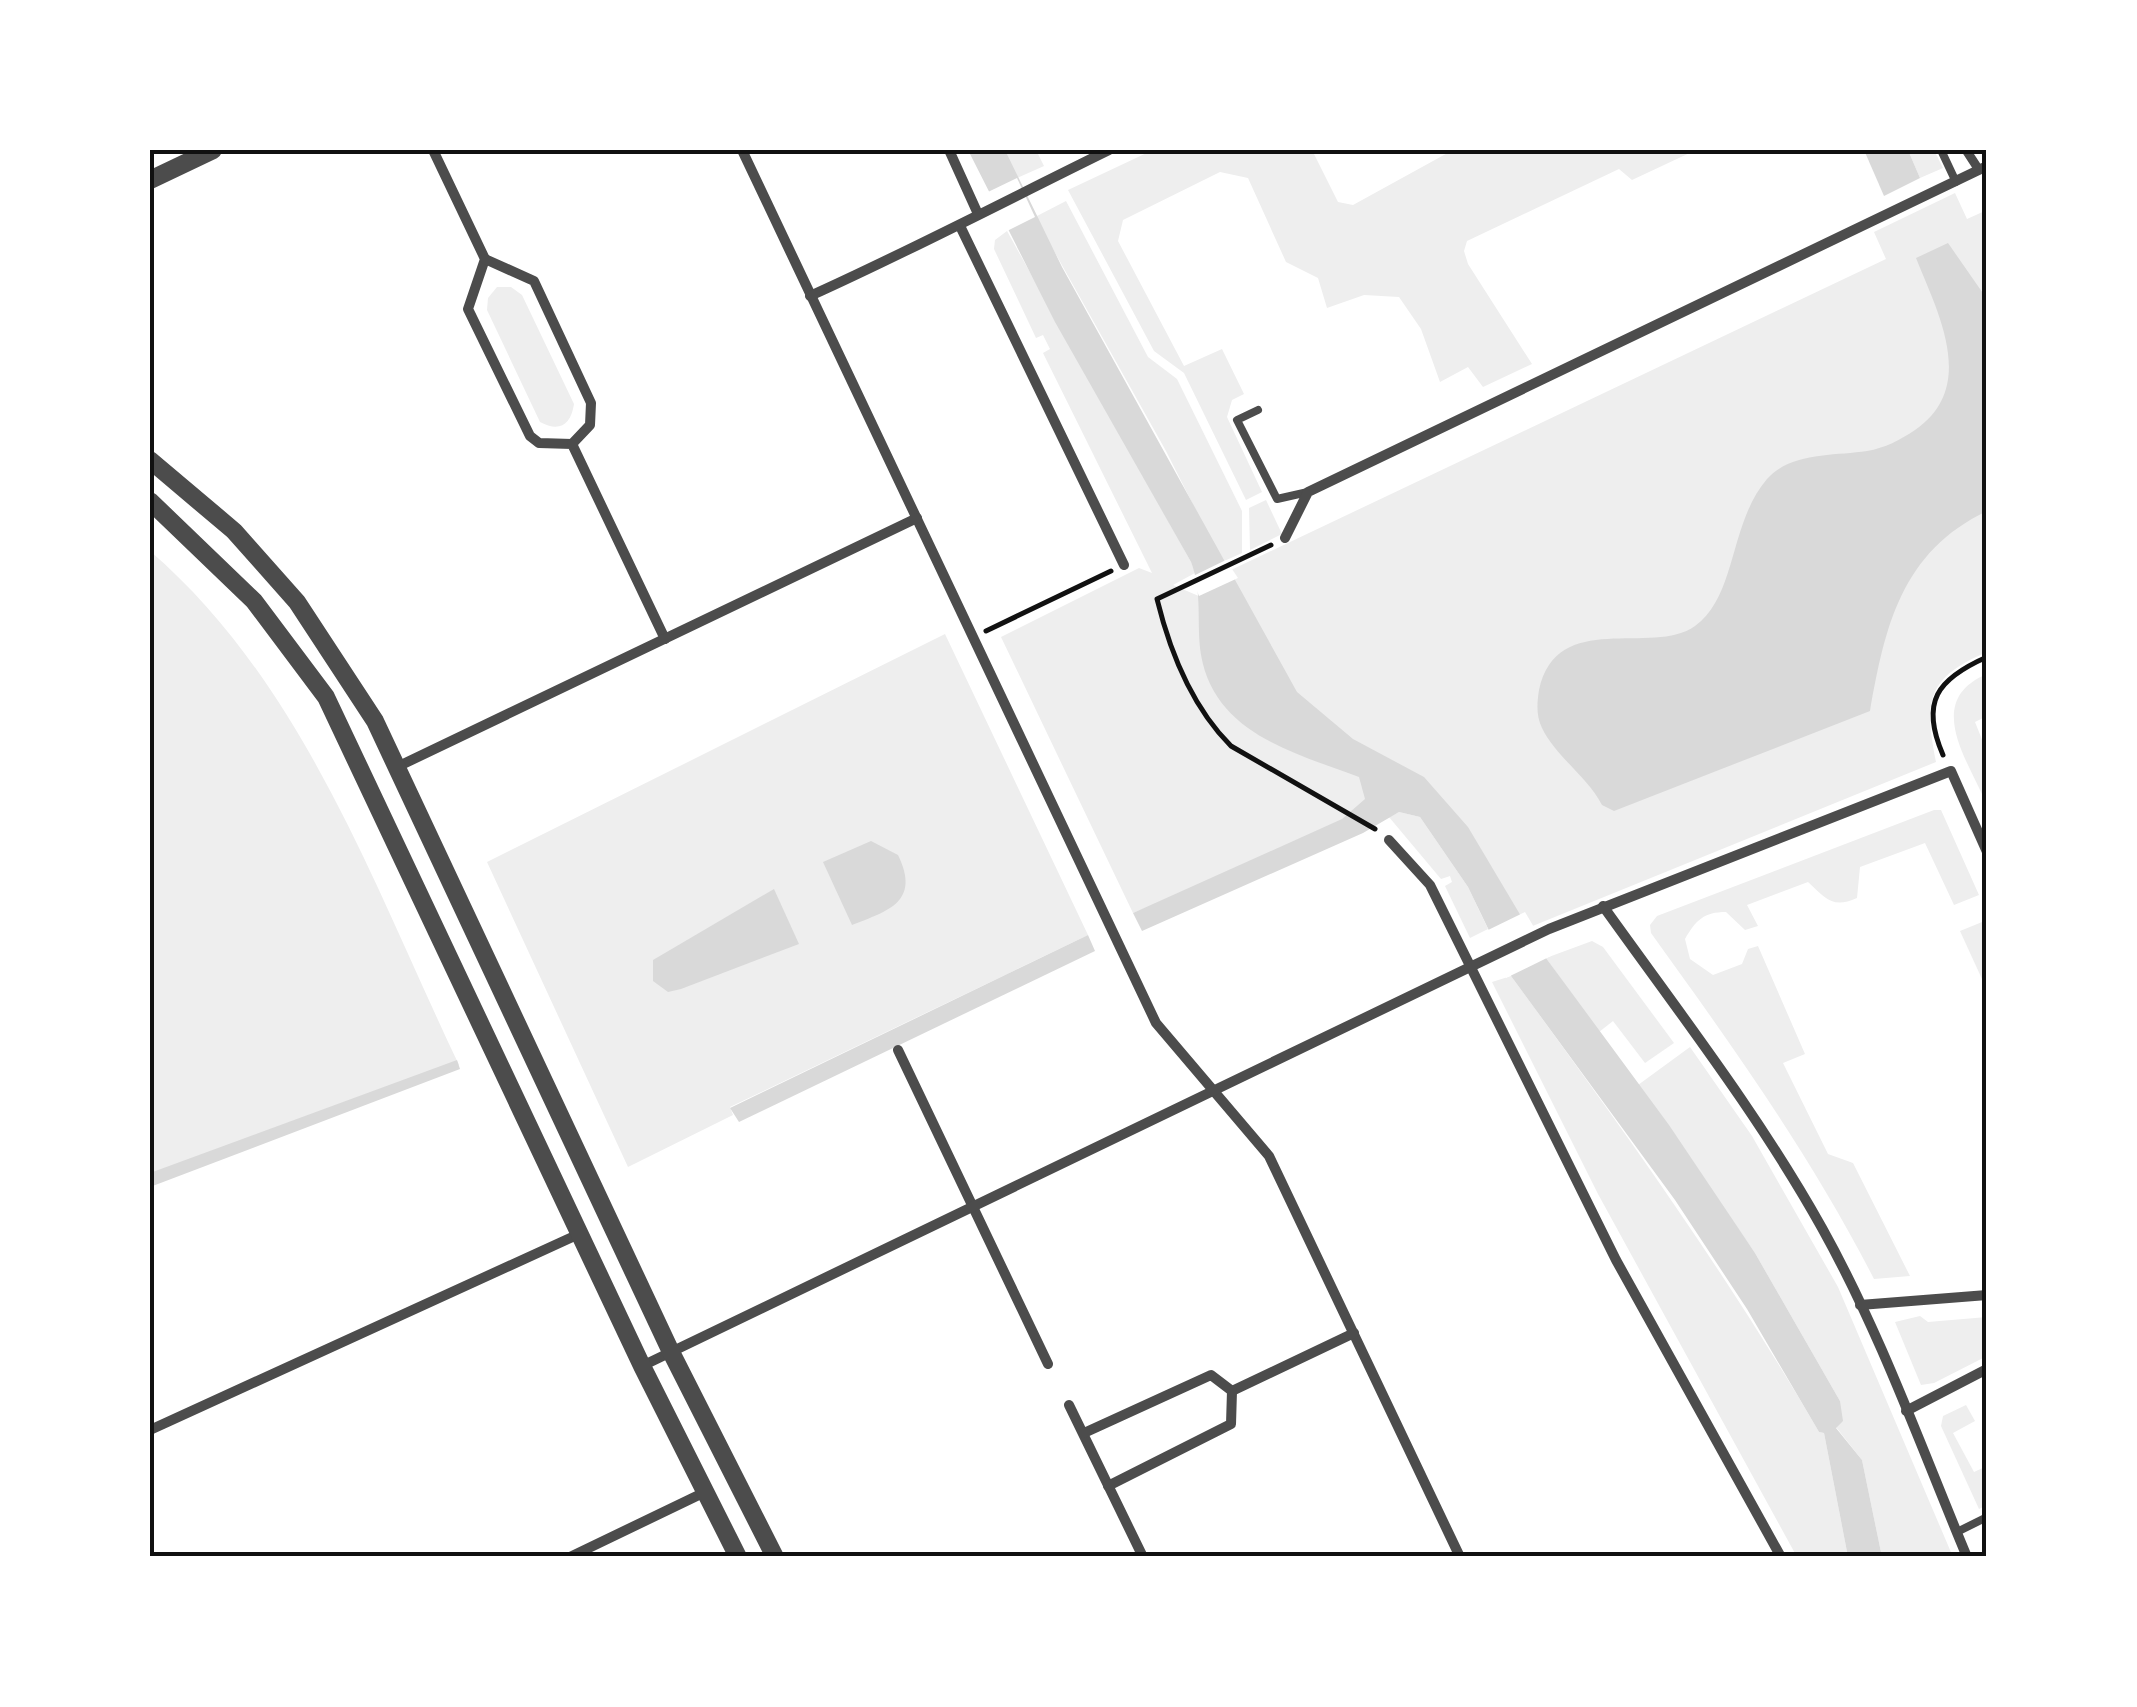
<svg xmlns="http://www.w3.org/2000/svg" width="2137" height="1707" font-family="Lato,sans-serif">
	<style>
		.green { fill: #eee }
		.water { fill: #d9d9d9 }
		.pier { fill: #fff }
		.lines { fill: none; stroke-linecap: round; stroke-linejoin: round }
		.path { stroke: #111; stroke-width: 5 }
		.service { stroke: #4c4c4c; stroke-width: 8 }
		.pedestrian { stroke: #4c4c4c; stroke-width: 9 }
		.minor { stroke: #4c4c4c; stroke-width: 10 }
		.tertiary { stroke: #4c4c4c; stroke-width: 18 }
		.neatline { fill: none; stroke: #111; stroke-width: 4 }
	</style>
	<rect width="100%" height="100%" fill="#fff"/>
	<g class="green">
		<polygon points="1005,150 1036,150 1044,166 1017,178"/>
		<polygon points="1153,150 1312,150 1338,202 1353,205 1453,150 1696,150 1632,180 1619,169 1467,241 1464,251 1468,264 1532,364 1483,387 1468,367 1440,382 1421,329 1399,297 1364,295 1327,308 1318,278 1286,262 1248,178 1220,172 1123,220 1118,241 1184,366 1222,349 1244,394 1232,400 1227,417 1262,492 1246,500 1184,373 1154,351 1068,190"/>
		<polygon points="1908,150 1934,150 1943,168 1920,178"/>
		<path d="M 1955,193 L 1967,219 L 1987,210 L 1987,652 C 1926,678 1924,701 1936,762 L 1523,930 L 1440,809 L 1294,716 L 1210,580 L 1886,259 L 1874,232 Z"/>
		<polygon points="1066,201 1148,357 1177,379 1242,511 1242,553 1222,562 1166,451 1035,217"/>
		<polygon points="1007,231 1191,562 1195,573 1173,585 1201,597 1371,778 1376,804 1267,859 1133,913 1001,637 1139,568 1152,573 1043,353 1050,349 1043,335 1036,338 994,249 995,240"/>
		<path d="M 497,287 L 511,287 L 522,295 L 574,404 C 571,424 560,433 540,422 L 487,310 L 488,298 Z"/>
		<polygon points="1266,500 1282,534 1250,550 1249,508"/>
		<path d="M 150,551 C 304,684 374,887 459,1065 L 150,1184 Z"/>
		<polygon points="945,634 1088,935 730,1107 733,1115 628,1167 487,862"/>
		<path d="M 1987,674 L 1987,716 L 1975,722 L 1987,752 L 1987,805 C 1968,760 1923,701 1987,674 Z"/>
		<path d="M 1934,810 L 1941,810 L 1979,895 L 1954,905 L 1925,843 L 1860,867 L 1857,898 C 1833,909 1826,899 1808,882 L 1747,905 L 1758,926 L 1745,930 L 1726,912 C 1704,912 1696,920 1685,939 L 1690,959 L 1713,975 L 1742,964 L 1748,949 L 1758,946 L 1805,1054 L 1783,1063 L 1828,1154 L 1853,1163 L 1910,1276 L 1874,1279 C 1810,1154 1733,1047 1651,933 L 1650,925 L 1657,916 Z"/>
		<polygon points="1399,812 1420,817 1468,887 1488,929 1470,938 1445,886 1452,882 1450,876 1441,879 1389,817"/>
		<polygon points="1987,920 1987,990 1960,931"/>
		<polygon points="1592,941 1603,947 1674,1043 1645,1063 1613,1021 1599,1032 1546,958"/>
		<path d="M 1511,976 C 1620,1125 1726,1272 1819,1432 L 1824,1433 L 1848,1557 L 1797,1557 L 1598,1194 L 1492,982 Z"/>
		<polygon points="1690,1047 1752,1136 1838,1287 1953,1557 1882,1557 1862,1460 1836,1427 1840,1401 1755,1253 1638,1085"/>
		<polygon points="1920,1316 1928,1322 1987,1317 1987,1356 1934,1383 1921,1385 1895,1322"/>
		<polygon points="1966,1405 1975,1421 1953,1433 1974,1472 1987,1466 1987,1505 1979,1509 1941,1426 1943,1416"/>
	</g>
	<g class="water">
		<path d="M 968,150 L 1005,150 L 1062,267 L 1297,692 L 1353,739 L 1424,777 L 1468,827 L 1546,958 L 1669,1125 L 1755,1253 L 1840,1401 L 1843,1421 L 1836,1428 L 1862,1460 L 1882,1557 L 1848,1557 L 1824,1433 L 1819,1432 L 1747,1309 L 1675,1200 L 1511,976 L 1468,887 L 1420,817 L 1399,812 L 1363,833 L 1142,931 L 1133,913 L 1342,819 L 1365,799 L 1359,777 C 1295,753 1215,734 1201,655 C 1196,622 1203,594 1191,562 L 1055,322 Z"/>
		<polygon points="1864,150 1908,150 1920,178 1884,196"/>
		<path d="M 1948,243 L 1987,299 L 1987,511 C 1901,552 1885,627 1870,711 L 1614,811 L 1602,805 C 1587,776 1556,757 1542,728 C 1536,716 1537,703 1539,690 C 1557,608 1652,657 1695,626 C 1737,596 1729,523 1767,479 C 1791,452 1834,456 1867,451 C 1885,448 1900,440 1915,430 C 1978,387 1938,313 1916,258 Z"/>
		<path d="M 871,841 L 898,855 C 921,902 888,911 852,925 L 823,862 Z"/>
		<polygon points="774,889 799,944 681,989 668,992 653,981 653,960"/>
		<polygon points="1088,935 1095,951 739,1122 730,1108"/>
		<polygon points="457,1060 460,1069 150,1187 150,1173"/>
	</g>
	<g class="pier">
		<polygon points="1017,178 1035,217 1007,231 988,192"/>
		<polygon points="1226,560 1238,578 1199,596 1191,577"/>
		<polygon points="1525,912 1551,956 1506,978 1484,932"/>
	</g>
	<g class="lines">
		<g class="path">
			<path d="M 1271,545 L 1157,599 C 1170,652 1192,707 1231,746 L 1375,829"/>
			<polyline points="986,631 1111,571"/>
			<path d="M 1943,755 C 1920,702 1937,679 1987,657"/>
		</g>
		<g class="service">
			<polyline points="1941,150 1956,182"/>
			<polyline points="1258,410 1237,420 1277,499 1308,492"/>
			<polyline points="1957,1532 1987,1517"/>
		</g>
		<polyline class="pedestrian" points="1966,150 1979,170"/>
		<g class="minor">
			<polyline points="433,150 485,259 468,309 530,436 539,443 572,444 665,639"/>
			<polyline points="742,150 1156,1023 1269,1156 1460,1557"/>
			<polyline points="949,150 978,214"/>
			<polyline points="961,228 1124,565"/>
			<polyline points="485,259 534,281 591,403 590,425 572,444"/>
			<path d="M 810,296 C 912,250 1009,199 1109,150"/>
			<polyline points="1285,538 1308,492 1987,166"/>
			<polyline points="399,766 917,518"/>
			<polyline points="1389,840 1430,885 1616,1260 1781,1557"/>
			<path d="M 1603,906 C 1678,1011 1759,1115 1822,1228 C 1880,1332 1921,1447 1967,1557"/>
			<polyline points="898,1050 1048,1364"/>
			<polyline points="1860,1305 1987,1295"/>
			<polyline points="642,1366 1549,929 1951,771 1987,852"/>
			<polyline points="1232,1391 1354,1333"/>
			<polyline points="1069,1405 1143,1557"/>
			<polyline points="1906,1411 1987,1369"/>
			<polyline points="150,1430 579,1234"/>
			<polyline points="1084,1433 1211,1375 1232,1391 1231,1424 1108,1486"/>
			<polyline points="570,1557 703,1493"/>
		</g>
		<g class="tertiary">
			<polyline points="150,180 213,150"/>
			<polyline points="150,460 234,531 297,602 375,721 671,1352 775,1557"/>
			<polyline points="150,501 254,601 326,697 642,1366 738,1557"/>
		</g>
	</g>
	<rect width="2137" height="1707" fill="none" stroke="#ffffff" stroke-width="305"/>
	<rect x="152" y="152" width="1832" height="1402" class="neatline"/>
</svg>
